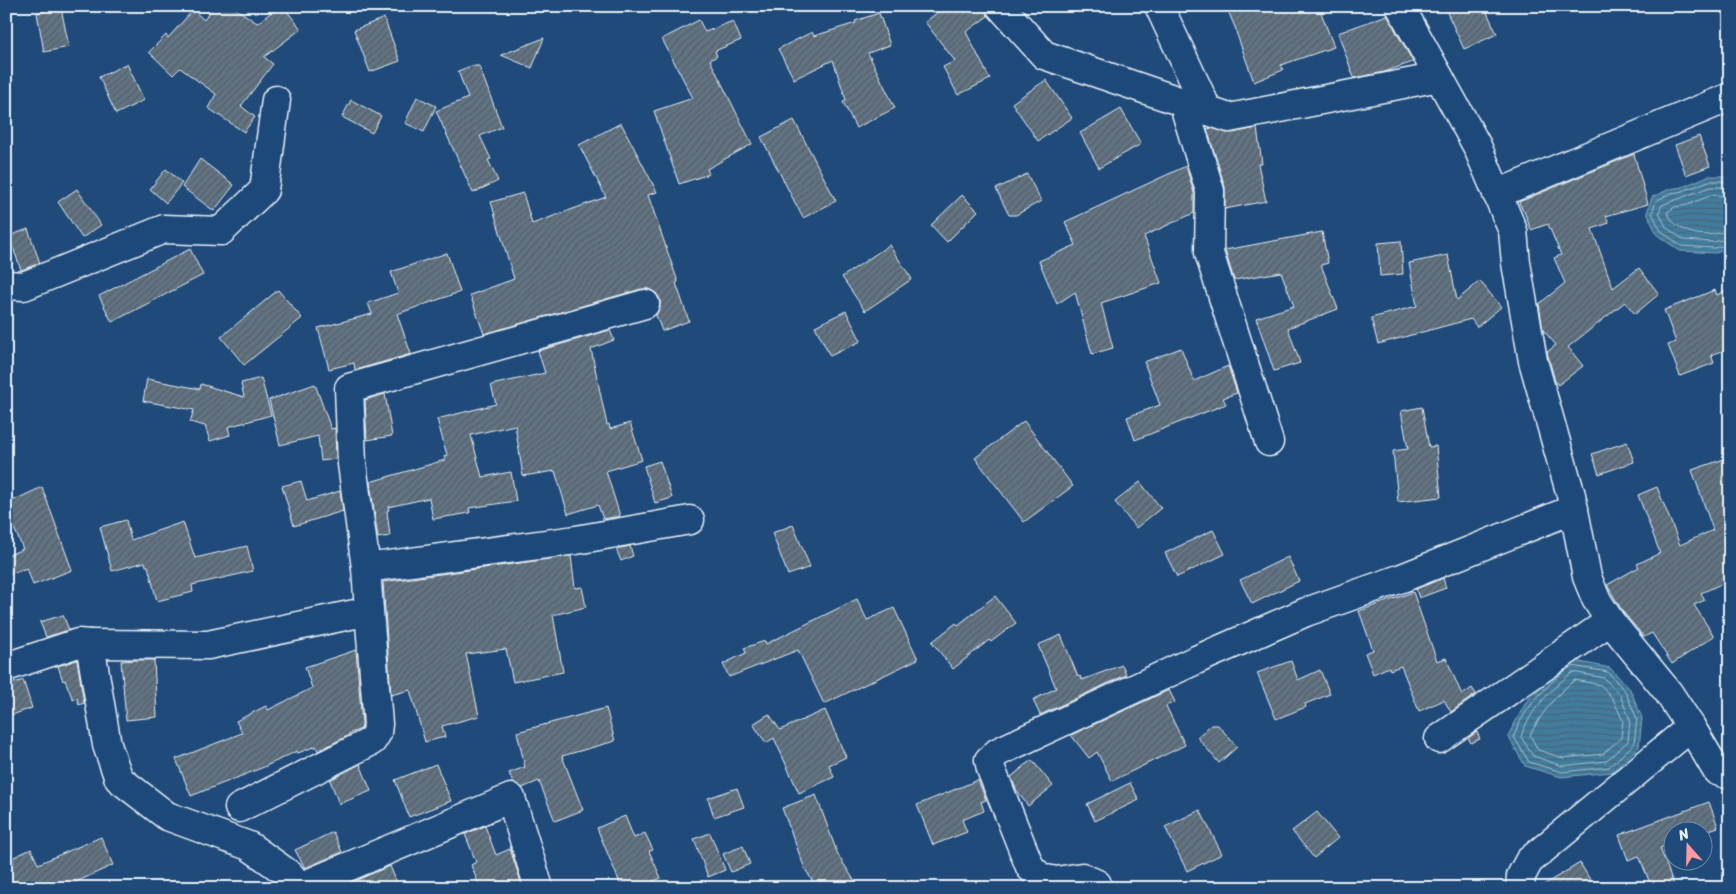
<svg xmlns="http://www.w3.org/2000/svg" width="1736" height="894" font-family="Sriracha,sans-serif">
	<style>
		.water { fill: url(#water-rules); stroke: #85aac1 }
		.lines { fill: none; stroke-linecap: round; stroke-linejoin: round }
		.shore { stroke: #a6c2d4; stroke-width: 1 }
		.building { fill: url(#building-hatch); stroke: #e8f1f8 }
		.minor-casing { stroke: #e8f1f8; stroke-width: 31 }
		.minor { stroke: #1f4a7a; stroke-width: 28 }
	</style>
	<defs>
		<pattern id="water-rules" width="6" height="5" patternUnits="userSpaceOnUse" patternTransform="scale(1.25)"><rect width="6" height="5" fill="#437b9d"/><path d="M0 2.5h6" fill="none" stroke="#446478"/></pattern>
		<pattern id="building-hatch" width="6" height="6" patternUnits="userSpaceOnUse" patternTransform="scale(1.25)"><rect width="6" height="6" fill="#627382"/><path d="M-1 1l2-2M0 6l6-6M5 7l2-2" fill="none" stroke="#545e66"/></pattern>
	</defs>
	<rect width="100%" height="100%" fill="#1f4a7a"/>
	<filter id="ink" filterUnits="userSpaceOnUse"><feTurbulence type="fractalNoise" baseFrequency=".02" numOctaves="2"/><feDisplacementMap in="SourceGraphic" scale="10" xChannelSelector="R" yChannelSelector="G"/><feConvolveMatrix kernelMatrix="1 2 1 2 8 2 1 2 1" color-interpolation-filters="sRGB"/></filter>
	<g filter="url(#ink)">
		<g class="water">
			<polygon points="1708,176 1722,176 1730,179 1730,249 1715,253 1680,251 1657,235 1647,213 1652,197 1670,189 1682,187"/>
			<polygon points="1570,660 1610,668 1630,689 1642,718 1639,747 1612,772 1561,777 1525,766 1508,736 1526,702 1549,678"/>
		</g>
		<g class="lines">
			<g class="shore">
				<polyline points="1730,183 1721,181 1709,181 1683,191 1671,193 1656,201 1652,213 1661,231 1681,246 1714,248 1730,244"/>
				<polyline points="1730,190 1720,187 1710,187 1662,205 1659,212 1666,227 1684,240 1713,242 1730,238"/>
				<path d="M 1730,197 L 1712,195 L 1687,205 L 1675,207 L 1667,212 C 1675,230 1695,237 1714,234 C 1720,233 1724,231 1730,231"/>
				<path d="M 1567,669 C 1546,686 1521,711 1514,737 L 1529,762 L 1562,772 L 1609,767 L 1634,744 L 1637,719 L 1625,691 L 1608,672 L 1572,666"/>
				<path d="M 1573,672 L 1604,678 L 1620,695 L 1630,720 L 1628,741 L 1606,761 L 1562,766 L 1533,756 L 1521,737 C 1529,711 1552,688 1573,672 Z"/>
				<path d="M 1575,680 L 1601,685 L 1613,699 L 1623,721 L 1621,738 L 1603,754 L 1563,758 L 1538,750 L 1530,735 C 1542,713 1555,695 1575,680 Z"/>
			</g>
		</g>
		<g class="building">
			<polygon points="214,6 232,6 257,23 280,6 283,6 301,29 264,57 273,64 241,106 255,117 244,132 208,108 216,94 180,68 173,75 149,52 166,35 168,38 193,10 204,20"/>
			<polygon points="946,6 985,6 988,16 966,32 990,79 958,95 943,67 955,61 925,22"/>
			<polygon points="1226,6 1304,6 1306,12 1319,7 1334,47 1281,65 1283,70 1254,82 1236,32 1237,32"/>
			<polygon points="1444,6 1484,6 1497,34 1464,49"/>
			<polygon points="61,8 69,47 44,52 37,13"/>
			<polygon points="879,13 890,45 868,53 895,108 856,128 843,102 846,100 833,60 794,79 778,49 812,32 814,36 856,23 855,21"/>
			<polygon points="1387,15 1413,62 1384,72 1354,78 1338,33"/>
			<polygon points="384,18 400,61 370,72 354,30"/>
			<polygon points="699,20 705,32 733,21 741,40 715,51 717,56 710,60 752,144 707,169 709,174 679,184 654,111 693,98 662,39"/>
			<polygon points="544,38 532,68 501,55"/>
			<polygon points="127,64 144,100 116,114 99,77"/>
			<polygon points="471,66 479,66 502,127 480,136 491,159 488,160 498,181 473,193 436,111 468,98 458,71"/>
			<polygon points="1046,80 1072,118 1038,141 1012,103"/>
			<polygon points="417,97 436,106 424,132 405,123"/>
			<polygon points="351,100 381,116 372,133 342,117"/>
			<polygon points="1121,109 1141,144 1099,168 1080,133"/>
			<polygon points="794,120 836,201 803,218 761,137"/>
			<polygon points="621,123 657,192 648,195 678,282 676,283 689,321 662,331 656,315 660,307 660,299 656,293 649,289 641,289 484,334 470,295 514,279 491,202 523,193 532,224 606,197 579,145"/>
			<polygon points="1211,128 1232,133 1257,128 1262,164 1258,164 1266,201 1225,209 1225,187 1207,129"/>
			<polygon points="1699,136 1710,166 1686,175 1675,145"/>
			<polygon points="1634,154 1648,204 1606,216 1609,223 1592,229 1613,288 1639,268 1659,294 1635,314 1625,302 1568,347 1583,366 1558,385 1555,381 1547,352 1556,345 1543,330 1539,304 1565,283 1554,258 1561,255 1548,224 1531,230 1524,211 1523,211 1519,202"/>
			<polygon points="200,159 234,185 214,211 182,187"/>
			<polygon points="1186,166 1194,193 1194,213 1144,236 1161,283 1101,303 1113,348 1092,354 1075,292 1057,304 1039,261 1076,245 1065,222"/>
			<polygon points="166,169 182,183 166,203 150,189"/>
			<polygon points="1027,174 1041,201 1016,215 1009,215 996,189"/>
			<polygon points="77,189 101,225 82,238 58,202"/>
			<polygon points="962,195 978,211 947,242 931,225"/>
			<polygon points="28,229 40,263 21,270 9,236"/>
			<polygon points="1322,232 1328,263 1321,265 1338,309 1288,328 1300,363 1274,371 1256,318 1294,306 1281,272 1234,280 1225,250"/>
			<polygon points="1401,241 1403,274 1380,276 1378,243"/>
			<polygon points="889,245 912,279 865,311 842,277"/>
			<polygon points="190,249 203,275 112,322 99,296"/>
			<polygon points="447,253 460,292 397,314 411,354 355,370 354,363 329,369 318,328 372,314 368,303 398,293 391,272"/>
			<polygon points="1448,255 1457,300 1480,281 1501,307 1477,327 1471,319 1378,344 1371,318 1417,306 1409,263"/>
			<polygon points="1730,288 1730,348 1711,355 1714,363 1680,376 1668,345 1676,342 1664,310 1715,290 1717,295"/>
			<polygon points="278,290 302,318 244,365 221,337"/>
			<polygon points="846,311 861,341 830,356 815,326"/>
			<polygon points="610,330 614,340 591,349 607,425 609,424 610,429 630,423 642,460 606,471 620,516 603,519 598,505 568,514 555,471 523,476 515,425 471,435 482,477 511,472 516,501 469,508 470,513 433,519 429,498 388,507 389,510 387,511 390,536 378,538 370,482 445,460 444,456 447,455 437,419 496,404 491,385 545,373 538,351"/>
			<polygon points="1181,348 1194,381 1228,366 1237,393 1223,398 1226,404 1135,440 1127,417 1160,405 1144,362"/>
			<polygon points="261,378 271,415 228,427 230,435 210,441 205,426 190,422 194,410 143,401 147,379 200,389 201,384 244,397 241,383"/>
			<polygon points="315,384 331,429 335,428 336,459 321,461 318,436 280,445 269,400"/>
			<polygon points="385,394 392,436 367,440 365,400"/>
			<polygon points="1422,407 1429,447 1436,446 1441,497 1398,502 1393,451 1408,449 1401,411"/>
			<polygon points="1024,421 1073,486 1024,522 975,458"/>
			<polygon points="1627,442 1634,462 1599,474 1592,454"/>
			<polygon points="1730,457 1730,580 1701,593 1705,600 1694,605 1714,636 1672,664 1652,633 1644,637 1623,612 1607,585 1639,567 1637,564 1660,553 1638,495 1657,487 1680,545 1713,530 1692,470"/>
			<polygon points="660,461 672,498 655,503 644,466"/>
			<polygon points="301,481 307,501 340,491 343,511 294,526 282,486"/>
			<polygon points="1140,482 1161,508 1136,528 1115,502"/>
			<polygon points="42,487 72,570 33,585 27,568 6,575 6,556 23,549 6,509 6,504"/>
			<polygon points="126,520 131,540 183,522 195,558 247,546 253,571 192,585 193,592 157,601 148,566 146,566 145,562 112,571 100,527"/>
			<polygon points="793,525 810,567 788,575 772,533"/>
			<polygon points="1213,530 1225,554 1177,577 1165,553"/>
			<polygon points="630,546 633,556 621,561 616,549"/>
			<polygon points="571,556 575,588 582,587 586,607 553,615 563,672 513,682 506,649 466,654 479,716 442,726 445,737 425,742 410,690 391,695 383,582"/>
			<polygon points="1288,557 1299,581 1252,604 1240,580"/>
			<polygon points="1443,578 1446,588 1419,598 1416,589"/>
			<polygon points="1413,592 1437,661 1446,658 1462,695 1472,688 1476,694 1451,712 1444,700 1419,711 1401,666 1390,670 1389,667 1373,674 1365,653 1373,650 1359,611"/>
			<polygon points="995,596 1016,623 991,642 989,640 953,669 932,642 956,623 958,625"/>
			<polygon points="857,599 867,620 894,608 918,659 824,704 798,650 729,677 723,664 746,653 744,648 765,641 766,644"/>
			<polygon points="63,615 69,630 46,637 40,622"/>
			<polygon points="1061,635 1078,677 1080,676 1082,680 1122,665 1126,675 1040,715 1033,700 1056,688 1038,645"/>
			<polygon points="356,650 362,724 361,729 348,734 349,735 318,751 316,746 298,753 297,751 264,767 191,796 176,759 242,733 236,721 266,706 268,710 312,688 305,667"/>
			<polygon points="77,660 84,703 79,705 77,698 73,700 65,680 63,681 58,666"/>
			<polygon points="137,660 154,660 157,717 126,720 121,661"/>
			<polygon points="1291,661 1298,680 1320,670 1330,694 1305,704 1306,707 1276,719 1257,673"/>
			<polygon points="23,680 32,708 6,717 6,686"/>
			<polygon points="1169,690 1175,702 1166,706 1185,745 1112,781 1097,752 1089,758 1071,735"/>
			<polygon points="606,708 615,741 562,756 583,810 555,821 539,781 522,788 513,783 509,773 525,767 517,732"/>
			<polygon points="825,710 846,757 829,765 834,777 799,793 774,738 766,743 753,724 769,714 780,730"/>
			<polygon points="1211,725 1218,725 1237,747 1219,763 1197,737"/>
			<polygon points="1477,732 1480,739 1471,743 1468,738"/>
			<polygon points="1032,760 1053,786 1028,806 1017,791 1011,777"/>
			<polygon points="360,764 371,791 339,804 330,780"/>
			<polygon points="436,764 451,801 409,817 395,780"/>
			<polygon points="978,780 986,800 981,802 984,811 962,820 967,832 933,845 917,805"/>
			<polygon points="1130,783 1139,800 1095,821 1087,804"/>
			<polygon points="737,788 744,807 714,817 708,798"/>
			<polygon points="816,795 838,855 859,888 817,888 805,869 782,808"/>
			<polygon points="1709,802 1718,827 1704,832 1674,832 1674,843 1660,848 1675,888 1652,888 1639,856 1628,860 1619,835"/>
			<polygon points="1200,810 1222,854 1187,871 1165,827"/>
			<polygon points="1317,812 1338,838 1314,858 1292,831"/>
			<polygon points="625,816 634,838 645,833 653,850 649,851 661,878 639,888 622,888 597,828"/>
			<polygon points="485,826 496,855 510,849 523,888 480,888 471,865 476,862 465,834"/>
			<polygon points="333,832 342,852 305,868 295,850"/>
			<polygon points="710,833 725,870 708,877 694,839"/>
			<polygon points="101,837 113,865 63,888 6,888 6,867 14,863 12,858 31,849 38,864"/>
			<polygon points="743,846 750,864 731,872 723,854"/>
			<polygon points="1580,863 1595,888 1538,888"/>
			<polygon points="390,866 399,888 338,888"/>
		</g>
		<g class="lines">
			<defs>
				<g id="minor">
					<polyline points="1000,6 1044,55 1229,118 1439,77"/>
					<polyline points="1159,6 1208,111"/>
					<polyline points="1400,6 1477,146 1513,231 1516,263 1533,361 1571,495 1587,577 1596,599 1610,621 1668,692 1691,727 1717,771 1730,775"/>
					<polyline points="1183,102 1210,191 1209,253 1269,442"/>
					<polyline points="1497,194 1730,97"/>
					<polyline points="6,285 24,286 164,229 221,231 264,190 276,100"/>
					<polyline points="366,568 352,464 349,388 645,304"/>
					<polyline points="90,644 208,645 369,611 366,568 576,540 690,520"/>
					<polyline points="6,667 78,643 90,644 107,745 119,779 167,816 249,846 290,875 301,888"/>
					<polyline points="1439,739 1610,621"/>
					<polyline points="239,808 372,741 377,733 378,724 369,611"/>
					<polyline points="300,887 511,798 539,888"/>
					<polyline points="1098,888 1097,884 1082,877 1056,881 1041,878 1030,867 991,769 989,760 998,752 1196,660 1306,612 1402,578 1574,509"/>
					<polyline points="1520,888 1521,876 1529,861 1691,727"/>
				</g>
			</defs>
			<use href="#minor" class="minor-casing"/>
			<use href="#minor" class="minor"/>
		</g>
	</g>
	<rect width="1736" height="894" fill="none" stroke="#1f4a7a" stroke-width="25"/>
	<rect x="12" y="12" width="1711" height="869" fill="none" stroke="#e8f1f8" stroke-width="2" filter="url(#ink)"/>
	<g transform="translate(1688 846) rotate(340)"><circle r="24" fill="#1f4a7a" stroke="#6f8dac"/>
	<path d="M0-4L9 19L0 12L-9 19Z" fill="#ff9aa2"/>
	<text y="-8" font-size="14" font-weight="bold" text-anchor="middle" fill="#e8f1f8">N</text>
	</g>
</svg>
